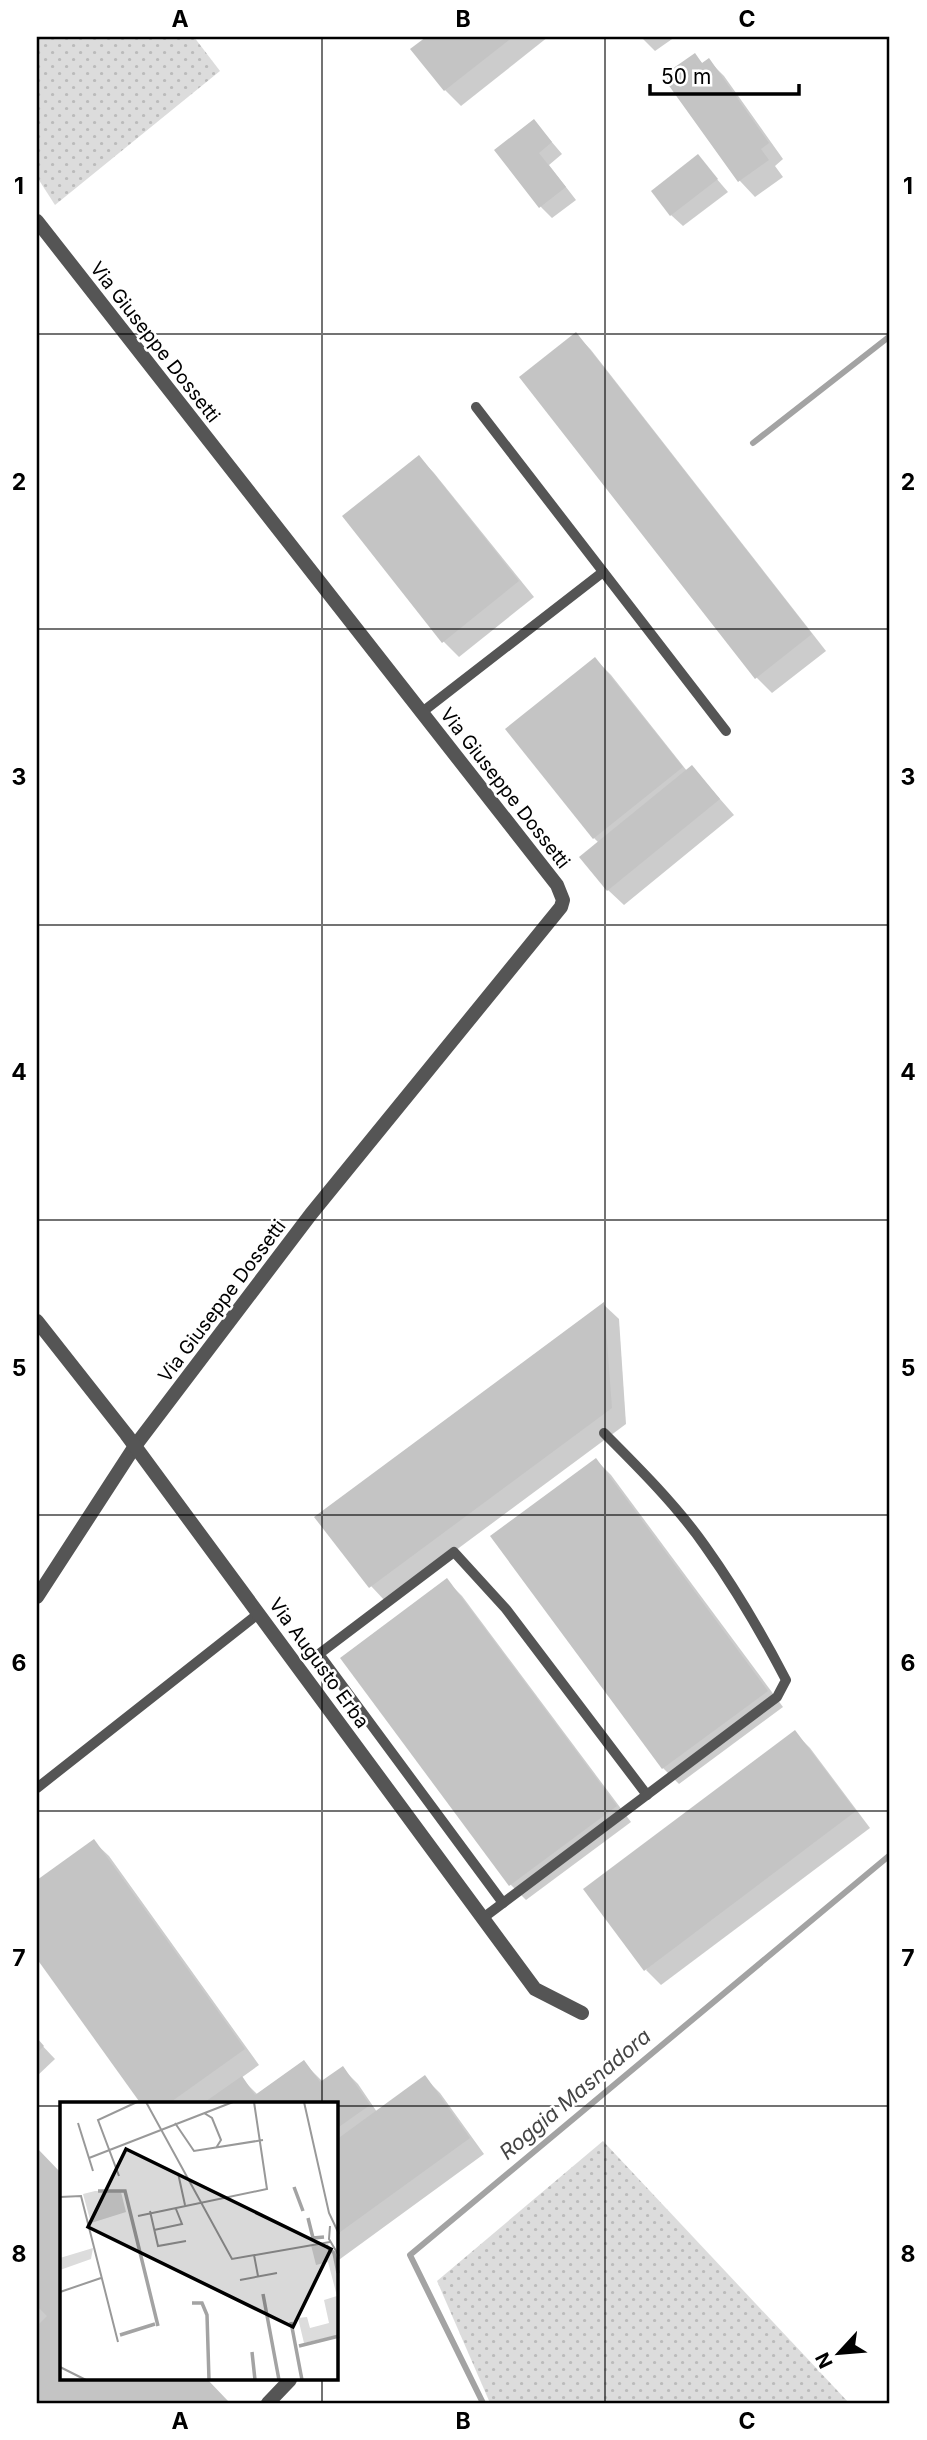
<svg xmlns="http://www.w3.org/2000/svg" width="927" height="2440" font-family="Inter,sans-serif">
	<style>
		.grass { fill: url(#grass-dots) }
		.shadow { fill: #0003 }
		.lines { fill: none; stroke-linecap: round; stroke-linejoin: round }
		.stream { stroke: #a3a3a3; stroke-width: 6 }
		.building { fill: #c4c4c4 }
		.lane { stroke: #555; stroke-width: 10 }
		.street { stroke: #555; stroke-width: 14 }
		.grid { fill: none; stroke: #000; stroke-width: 2; stroke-opacity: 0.55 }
		.labels { text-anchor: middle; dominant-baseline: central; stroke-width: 5; stroke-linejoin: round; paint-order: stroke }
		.street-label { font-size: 19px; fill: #000; stroke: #fff }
		.water-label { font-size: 21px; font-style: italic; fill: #444; stroke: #fff }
		.inset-river { fill: none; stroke: #a3a3a3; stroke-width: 3.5 }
		.inset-road { fill: none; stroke: #999; stroke-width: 2 }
		.view { fill: #000; fill-opacity: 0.15; stroke: #000; stroke-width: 3.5 }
		.inset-edge { fill: none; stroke: #000; stroke-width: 3.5 }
		.neatline { fill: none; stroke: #000; stroke-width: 2.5 }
		.grid-label { font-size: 23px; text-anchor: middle; font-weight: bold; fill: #000 }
	</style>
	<defs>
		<pattern id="grass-dots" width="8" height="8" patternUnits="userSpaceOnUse" patternTransform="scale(1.75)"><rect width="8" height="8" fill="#dcdcdc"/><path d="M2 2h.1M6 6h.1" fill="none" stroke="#bbb" stroke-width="1.8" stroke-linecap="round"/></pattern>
	</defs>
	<rect width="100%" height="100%" fill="#fff"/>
	<g class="grass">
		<polygon points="37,37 194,37 220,71 55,205 37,177"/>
		<polygon points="603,2141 849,2403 490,2403 437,2281"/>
	</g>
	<g class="shadow">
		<polygon points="429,37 548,37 461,106 445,90 413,49"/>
		<polygon points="641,37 675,37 655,51"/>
		<polygon points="694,55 703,64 708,60 724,76 783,159 775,166 783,177 755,197 740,181 665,76"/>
		<polygon points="534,121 562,154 549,165 576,200 552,218 541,207"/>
		<polygon points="698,157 728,192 683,226 671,215"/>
		<polygon points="576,334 591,350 826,651 772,693 757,678 521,377"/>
		<polygon points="419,457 434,473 534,597 459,657 443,641"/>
		<polygon points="595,659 611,675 687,771 692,767 734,815 624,905 608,890 599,843 594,838"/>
		<polygon points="603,1304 619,1319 626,1424 386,1602 371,1586"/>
		<polygon points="596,1460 611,1475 783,1707 679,1784 663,1768 492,1536"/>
		<polygon points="447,1581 462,1596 631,1822 526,1900 511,1885 342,1659"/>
		<polygon points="794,1732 810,1748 870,1828 661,1985 646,1970"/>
		<polygon points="93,1841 109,1856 259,2065 241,2078 258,2095 304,2063 323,2082 342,2068 358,2084 377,2112 425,2078 440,2093 484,2154 336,2262 336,2104 143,2104 37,1956 37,1882"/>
		<polygon points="37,2040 55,2059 37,2076"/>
		<polygon points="37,2150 61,2175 61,2379 131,2379 136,2384 141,2379 205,2379 229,2403 37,2403"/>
	</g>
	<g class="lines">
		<g class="stream">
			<polyline points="753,443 890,336"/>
			<polyline points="483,2403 410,2255 890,1855"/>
		</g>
	</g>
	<g class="building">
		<polygon points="426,37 513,37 444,91 410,49"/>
		<polygon points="695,53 702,63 709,58 769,143 761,149 769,160 738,182 662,76"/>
		<polygon points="534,119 552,142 539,153 566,187 539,208 494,150"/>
		<polygon points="698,154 718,179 670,216 651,191"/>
		<polygon points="576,332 812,634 755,679 519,377"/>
		<polygon points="419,455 519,581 442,643 342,516"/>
		<polygon points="595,657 683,767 593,839 505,729"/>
		<polygon points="692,765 720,799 607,891 579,857"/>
		<polygon points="604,1302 612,1408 369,1588 314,1517"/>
		<polygon points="596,1458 768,1691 662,1769 490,1536"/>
		<polygon points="447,1578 617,1806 509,1886 340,1658"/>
		<polygon points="795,1730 856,1811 644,1971 583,1889"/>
		<polygon points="94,1839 245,2049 168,2104 141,2104 37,1959 37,1880"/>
		<polygon points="37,2038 44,2046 37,2053"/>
		<polygon points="304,2060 320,2082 343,2066 370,2105 336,2129 336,2104 202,2104 242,2076 255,2095"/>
		<polygon points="425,2075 470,2138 336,2235 336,2140"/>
		<polygon points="37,2148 61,2173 61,2379 133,2379 136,2381 138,2379 207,2379 228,2401 225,2403 37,2403 37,2326 47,2316 37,2306"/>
	</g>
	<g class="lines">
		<g class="lane">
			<polyline points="476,407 726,731"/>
			<polyline points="421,713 603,572"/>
			<polyline points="37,1788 258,1614"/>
			<polyline points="503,1903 319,1654 454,1552 506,1609 647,1795"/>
			<path d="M 483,1918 L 777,1697 L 786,1680 C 762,1634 735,1588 705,1546 C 678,1507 638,1467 604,1433"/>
		</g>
		<g class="street">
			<polyline points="37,221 557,885 563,900 561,907 311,1214 135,1446 37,1597"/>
			<polyline points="37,1321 126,1434 535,1989 582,2013"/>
			<polyline points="268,2403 290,2380"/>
		</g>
	</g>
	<path class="grid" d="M 322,37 L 322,2104M 605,37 L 605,2403M 37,334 L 890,334M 37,629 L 890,629M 37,925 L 890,925M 37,1220 L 890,1220M 37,1515 L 890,1515M 37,1811 L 890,1811M 37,2106 L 61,2106M 336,2106 L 890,2106M 322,2379 L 322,2403"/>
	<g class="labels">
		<g class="street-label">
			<text transform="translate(155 342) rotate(52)">Via Giuseppe Dossetti</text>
			<text transform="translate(505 788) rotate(52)">Via Giuseppe Dossetti</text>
			<text transform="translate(222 1301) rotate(-53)">Via Giuseppe Dossetti</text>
			<text transform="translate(319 1663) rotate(54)">Via Augusto Erba</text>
		</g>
		<g class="water-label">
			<text transform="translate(575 2094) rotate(-40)">Roggia Masnadora</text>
		</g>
	</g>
	<g transform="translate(60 2102)">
		<rect width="278" height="278" fill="#fff"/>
		<path d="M 35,89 L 61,90 L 66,110 L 31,121 L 23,92 ZM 268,142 L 278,158 L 278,233 L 244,241 L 238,216 L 247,215 L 250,226 L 269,221 L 264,198 L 277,194 L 268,160 L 256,163 L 251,143 ZM 33,146 L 31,157 L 0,168 L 0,156 Z" fill="#dcdcdc"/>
		<path class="inset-river" d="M 234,85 L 243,109M 38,89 L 65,89 L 98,224M 248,116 L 253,136 L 264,135M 266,144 L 274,151 L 278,171M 203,192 L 219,278M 132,201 L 142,201 L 147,213 L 149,278M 231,220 L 242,278M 60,233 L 95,222M 239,244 L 279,234M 192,250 L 195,278"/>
		<path class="inset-road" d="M 86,0 L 172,157 L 270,140M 244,0 L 269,111 L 279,132M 144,11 L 152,16 L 161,38 L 156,46M 18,21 L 33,69M 115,21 L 134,49 L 203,38M 29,56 L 173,0M 118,71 L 125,103M 59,74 L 38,18 L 77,0M 0,95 L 21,94 L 58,240M 90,109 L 98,144 L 126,139M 78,114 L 207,87 L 194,0M 270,124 L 269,137 L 279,154M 94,128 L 122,122 L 116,107M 194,153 L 198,174M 180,178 L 217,171M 0,190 L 41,176M 0,265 L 26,278"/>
		<path class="view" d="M 66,47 L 271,147 L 233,225 L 28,125 Z"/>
		<rect width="278" height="278" class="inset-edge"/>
	</g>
	<rect width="927" height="2440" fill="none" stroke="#ffffff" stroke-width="77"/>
	<g transform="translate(839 2353) rotate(244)" stroke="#ffffff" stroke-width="5" paint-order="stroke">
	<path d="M0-5L12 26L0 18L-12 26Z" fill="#000000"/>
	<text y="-10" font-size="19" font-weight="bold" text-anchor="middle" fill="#000000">N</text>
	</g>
	<path d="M650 84v10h149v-10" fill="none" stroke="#000000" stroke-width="3.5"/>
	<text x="661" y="84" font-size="21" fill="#000000" stroke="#ffffff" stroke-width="5" paint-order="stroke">50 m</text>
	<rect x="38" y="38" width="850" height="2364" class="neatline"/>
	<g class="grid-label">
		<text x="180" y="27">A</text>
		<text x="463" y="27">B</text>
		<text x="747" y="27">C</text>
		<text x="19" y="194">1</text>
		<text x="908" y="194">1</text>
		<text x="19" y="490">2</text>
		<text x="908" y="490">2</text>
		<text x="19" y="785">3</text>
		<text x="908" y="785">3</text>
		<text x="19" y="1080">4</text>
		<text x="908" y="1080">4</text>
		<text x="19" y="1376">5</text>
		<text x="908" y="1376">5</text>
		<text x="19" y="1671">6</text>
		<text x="908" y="1671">6</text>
		<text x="19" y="1966">7</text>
		<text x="908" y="1966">7</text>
		<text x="19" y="2262">8</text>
		<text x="908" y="2262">8</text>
		<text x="180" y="2429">A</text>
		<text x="463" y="2429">B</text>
		<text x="747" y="2429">C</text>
	</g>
</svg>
